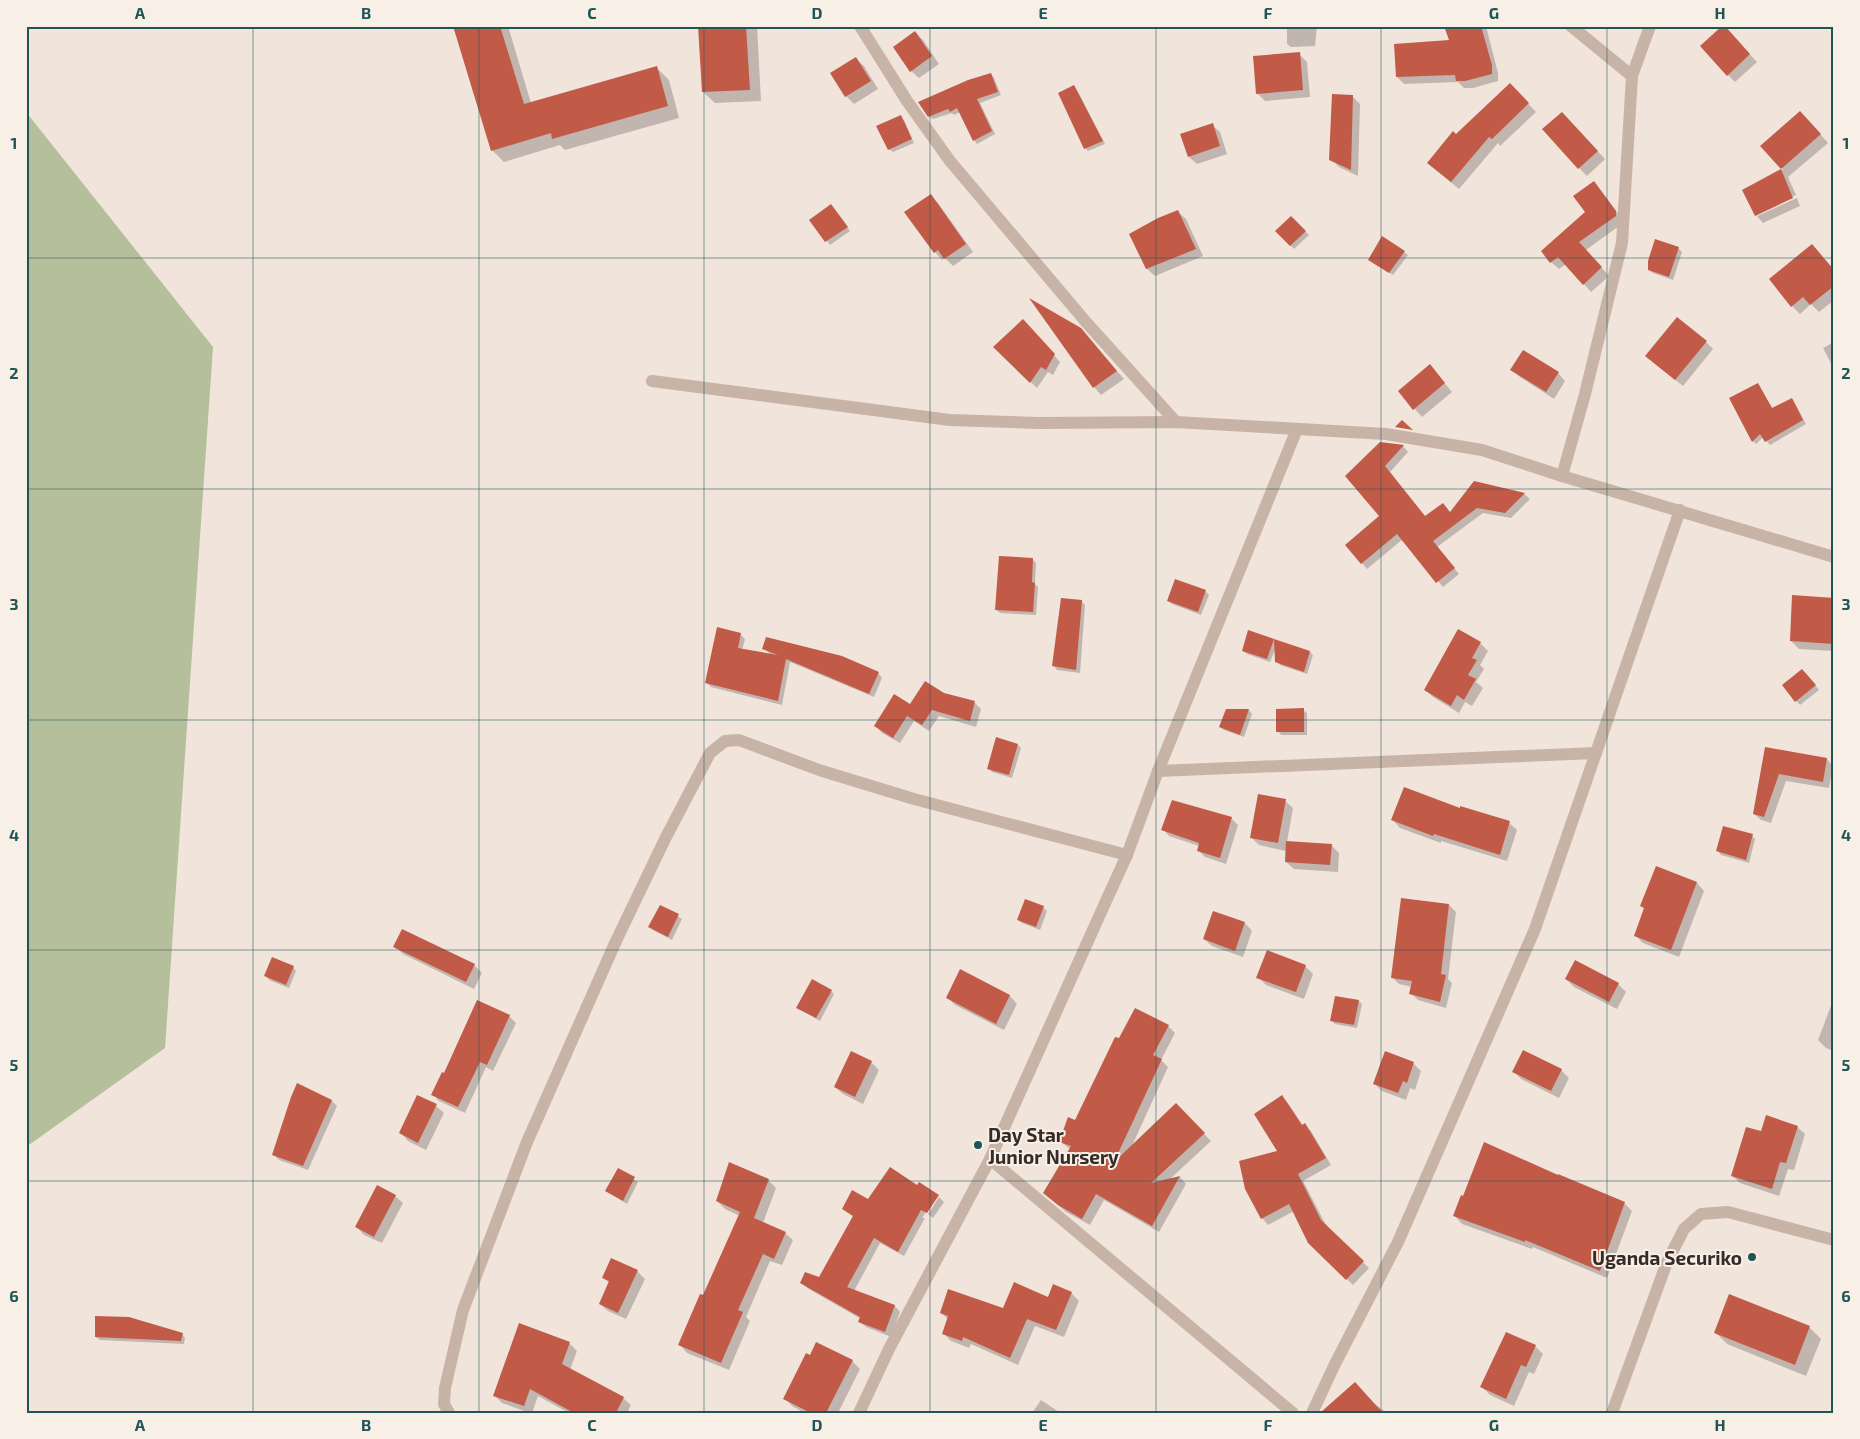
<svg xmlns="http://www.w3.org/2000/svg" width="1860" height="1439" font-family="'Exo 2',sans-serif">
	<style>
		.green { fill: #b6bf9b }
		.shadow { fill: #0003 }
		.building { fill: #c15b48 }
		.lines { fill: none; stroke-linecap: round; stroke-linejoin: round }
		.minor { stroke: #c8b3a7; stroke-width: 12 }
		.grid { fill: none; stroke: #1f5554; stroke-width: 1; stroke-opacity: 0.55 }
		.poi-dot { fill: #1f5554; stroke: #f8efe7; stroke-width: 2 }
		.labels { text-anchor: middle; dominant-baseline: central; stroke-width: 4; stroke-linejoin: round; paint-order: stroke }
		.poi-label { font-size: 19px; font-weight: bold; fill: #352b27; stroke: #f8efe7; text-anchor: start }
		.neatline { fill: none; stroke: #1f5554; stroke-width: 2 }
		.grid-label { font-size: 16px; text-anchor: middle; font-weight: bold; fill: #1f5554 }
	</style>
	<rect width="100%" height="100%" fill="#f1e4db"/>
	<polygon class="green" points="26,112 213,347 165,1048 26,1147"/>
	<g class="shadow">
		<polygon points="455,26 508,26 531,103 657,68 669,80 679,118 565,150 560,145 504,162 492,150"/>
		<polygon points="700,26 757,26 761,101 715,103 703,92"/>
		<polygon points="1287,26 1340,26 1317,26 1315,46 1291,47 1287,44"/>
		<polygon points="1445,26 1486,26 1498,73 1498,81 1473,88 1464,88 1458,82 1404,84 1397,77 1451,41"/>
		<polygon points="915,32 923,40 939,64 919,78 911,71"/>
		<polygon points="1731,34 1757,62 1735,82 1728,75"/>
		<polygon points="1299,54 1307,62 1310,97 1265,101 1257,93"/>
		<polygon points="856,59 864,66 878,89 854,104 846,96 832,74"/>
		<polygon points="991,74 994,78 1001,95 980,103 995,134 977,144 974,140 960,112 954,115 952,113 933,119 929,116"/>
		<polygon points="1510,85 1536,112 1500,146 1498,143 1459,189 1436,170 1456,136"/>
		<polygon points="1074,86 1077,90 1105,144 1088,151 1085,148"/>
		<polygon points="1352,96 1360,104 1358,176 1339,167 1331,159"/>
		<polygon points="900,117 904,120 914,143 893,152 889,149"/>
		<polygon points="1807,120 1828,143 1788,177 1796,195 1757,213 1757,216 1797,198 1800,206 1763,223 1756,215 1744,191 1783,169 1762,146"/>
		<polygon points="1569,121 1605,159 1587,176 1579,168"/>
		<polygon points="1212,125 1220,132 1227,154 1197,164 1189,157"/>
		<polygon points="1594,183 1601,191 1623,220 1623,223 1586,250 1609,276 1591,292 1566,264 1559,269 1551,262 1586,212"/>
		<polygon points="930,196 938,203 973,252 953,266 945,258 942,260 935,252"/>
		<polygon points="831,205 850,231 830,245 811,220"/>
		<polygon points="1178,212 1186,219 1203,256 1155,276 1147,269 1131,234"/>
		<polygon points="1291,217 1309,235 1294,249 1277,231"/>
		<polygon points="1383,238 1408,255 1393,275 1370,260"/>
		<polygon points="1812,246 1834,270 1834,300 1819,312 1811,304 1800,314 1792,306"/>
		<polygon points="1678,248 1682,252 1673,280 1653,273 1649,270"/>
		<polygon points="1029,327 1060,362 1053,375 1048,372 1037,388 995,347"/>
		<polygon points="1088,338 1124,379 1101,395 1094,387"/>
		<polygon points="1706,342 1713,349 1683,386 1654,363"/>
		<polygon points="1834,342 1834,369 1823,348"/>
		<polygon points="1512,370 1558,373 1565,381 1554,399 1520,377"/>
		<polygon points="1437,374 1452,392 1422,417 1399,391"/>
		<polygon points="1757,384 1773,409 1792,399 1795,403 1806,424 1770,445 1763,437 1756,444 1753,441"/>
		<polygon points="1381,443 1403,446 1408,452 1390,472 1426,518 1451,514 1475,482 1524,494 1530,499 1511,518 1483,513 1437,547 1459,574 1443,587 1403,539 1367,569 1362,563 1381,516"/>
		<polygon points="1032,559 1036,563 1035,584 1038,587 1036,615 1000,613 996,609"/>
		<polygon points="1205,591 1209,595 1201,615 1172,604 1169,601"/>
		<polygon points="1834,599 1834,651 1799,649 1791,641"/>
		<polygon points="1081,601 1085,605 1080,673 1057,670 1054,666"/>
		<polygon points="740,634 745,639 742,650 771,655 764,648 878,673 882,678 874,697 790,662 782,705 711,687 706,682"/>
		<polygon points="1274,640 1276,642 1310,652 1313,655 1307,674 1280,665 1276,661 1276,647 1270,662 1247,654 1244,651"/>
		<polygon points="1480,643 1488,651 1480,665 1484,669 1476,682 1483,688 1472,706 1465,702 1459,713 1433,697 1425,690"/>
		<polygon points="1806,674 1819,690 1800,705 1783,686"/>
		<polygon points="944,694 974,702 981,709 976,727 939,716 929,731 914,721 900,743 882,733 876,726 910,706"/>
		<polygon points="1227,710 1249,710 1252,714 1244,737 1224,730 1220,727"/>
		<polygon points="1303,710 1307,713 1307,735 1281,735 1278,731"/>
		<polygon points="1018,745 1021,748 1012,778 992,772 988,768"/>
		<polygon points="1766,748 1827,759 1833,766 1829,788 1786,781 1771,823 1761,820 1754,814"/>
		<polygon points="1285,801 1293,808 1287,842 1331,845 1339,853 1338,872 1294,869 1286,862 1286,851 1259,845 1251,837"/>
		<polygon points="1461,810 1509,823 1517,830 1507,861 1441,841 1441,843 1400,828 1393,820"/>
		<polygon points="1231,818 1238,825 1226,864 1205,857 1198,850 1199,846 1169,836 1163,829"/>
		<polygon points="1752,836 1755,839 1749,863 1721,855 1718,851"/>
		<polygon points="1656,867 1697,883 1704,891 1679,957 1643,943 1636,936 1645,910 1642,906"/>
		<polygon points="1449,905 1456,912 1448,979 1452,983 1446,1008 1418,1000 1411,993 1412,987 1399,984 1392,977"/>
		<polygon points="660,906 682,919 672,940 653,930 650,927"/>
		<polygon points="1043,907 1047,911 1040,930 1022,923 1019,920"/>
		<polygon points="1245,923 1252,931 1243,957 1212,946 1204,939"/>
		<polygon points="395,946 474,965 482,973 474,989 403,954"/>
		<polygon points="1305,966 1313,974 1304,999 1266,985 1258,977"/>
		<polygon points="293,967 296,971 289,988 269,980 266,976"/>
		<polygon points="961,971 1010,996 1017,1004 1004,1030 955,1005 947,997"/>
		<polygon points="1566,979 1618,984 1626,992 1617,1009 1574,987"/>
		<polygon points="831,991 834,994 820,1021 798,1008"/>
		<polygon points="1359,1001 1362,1004 1357,1028 1335,1024 1332,1021"/>
		<polygon points="1832,1003 1834,1003 1834,1051 1826,1048 1818,1040"/>
		<polygon points="509,1016 516,1023 493,1071 486,1067 465,1113 439,1101 433,1094"/>
		<polygon points="1168,1026 1175,1033 1161,1060 1168,1067 1131,1148 1176,1105 1211,1141 1169,1180 1180,1177 1186,1184 1159,1232 1104,1200 1090,1225 1066,1212 1052,1200 1070,1149 1060,1141 1076,1122 1120,1040"/>
		<polygon points="851,1053 871,1062 879,1070 863,1104 843,1094 835,1087"/>
		<polygon points="1413,1063 1421,1071 1415,1090 1410,1088 1406,1100 1382,1091 1374,1083"/>
		<polygon points="1561,1070 1569,1078 1559,1098 1521,1079 1514,1071"/>
		<polygon points="297,1085 332,1101 337,1106 308,1170 279,1160 274,1155"/>
		<polygon points="1282,1097 1288,1103 1303,1126 1305,1125 1311,1131 1331,1165 1303,1181 1327,1227 1369,1268 1353,1285 1309,1242 1294,1211 1268,1225 1262,1218 1279,1152"/>
		<polygon points="436,1106 444,1113 426,1150 408,1141 401,1133"/>
		<polygon points="1797,1127 1805,1134 1794,1170 1788,1169 1779,1196 1740,1183 1732,1175 1761,1133"/>
		<polygon points="618,1170 638,1182 627,1204 607,1191"/>
		<polygon points="1558,1177 1624,1203 1632,1211 1607,1278 1533,1247 1532,1249 1462,1224 1455,1216"/>
		<polygon points="768,1180 776,1188 763,1223 785,1233 793,1240 782,1265 770,1261 746,1317 750,1321 729,1370 687,1353 680,1345 704,1297 740,1216 725,1209 717,1201"/>
		<polygon points="917,1187 937,1195 922,1218 925,1218 904,1256 880,1243 854,1291 895,1306 900,1312 891,1337 866,1327 860,1322 861,1319 807,1288 802,1282 819,1279 854,1217 843,1209"/>
		<polygon points="395,1196 403,1203 382,1243 364,1235 357,1227"/>
		<polygon points="939,1197 944,1202 933,1218 928,1214"/>
		<polygon points="637,1271 645,1279 626,1319 608,1311 600,1304 609,1283 603,1277"/>
		<polygon points="1053,1286 1071,1293 1079,1301 1064,1337 1035,1326 1018,1365 971,1344 969,1348 951,1341 943,1333 948,1319 941,1313 1004,1309 1048,1298"/>
		<polygon points="1809,1327 1821,1339 1806,1376 1727,1344 1715,1332"/>
		<polygon points="182,1334 185,1338 184,1344 100,1340 96,1337"/>
		<polygon points="569,1343 577,1351 570,1370 623,1398 631,1405 627,1413 569,1413 538,1396 532,1413 530,1413 502,1403 495,1396"/>
		<polygon points="1535,1346 1543,1354 1534,1374 1529,1372 1514,1406 1490,1395 1482,1387"/>
		<polygon points="852,1361 860,1369 838,1413 805,1413 792,1406 785,1398"/>
		<polygon points="1041,1400 1059,1412 1060,1413 1032,1413"/>
		<polygon points="1372,1402 1387,1413 1339,1413"/>
	</g>
	<g class="building">
		<polygon points="453,26 500,26 524,104 657,66 668,106 552,139 551,133 491,151"/>
		<polygon points="698,26 746,26 750,90 702,92"/>
		<polygon points="1444,26 1481,26 1492,65 1492,74 1465,81 1456,81 1455,75 1396,77 1394,44 1449,40"/>
		<polygon points="1722,26 1725,26 1750,54 1727,76 1700,46"/>
		<polygon points="915,31 932,56 910,72 893,47"/>
		<polygon points="1300,52 1303,90 1256,94 1253,56"/>
		<polygon points="856,57 871,81 845,97 830,73"/>
		<polygon points="991,73 998,92 977,99 992,131 973,141 957,108 950,112 948,109 928,117 918,102 968,80"/>
		<polygon points="1510,83 1529,103 1492,139 1489,137 1451,182 1427,163 1453,131 1456,134"/>
		<polygon points="1074,85 1103,141 1084,149 1058,93"/>
		<polygon points="1332,94 1353,95 1351,170 1329,160"/>
		<polygon points="1800,111 1821,134 1781,169 1760,146"/>
		<polygon points="1562,112 1598,151 1578,169 1542,129"/>
		<polygon points="901,115 912,139 888,150 876,126"/>
		<polygon points="1213,123 1220,146 1188,157 1180,134"/>
		<polygon points="1781,169 1793,198 1755,216 1742,190"/>
		<polygon points="1594,181 1616,211 1616,216 1579,242 1602,267 1583,285 1558,257 1550,263 1541,251 1585,212 1573,196"/>
		<polygon points="931,194 966,244 944,259 938,250 934,253 904,212"/>
		<polygon points="831,204 848,227 825,242 809,220"/>
		<polygon points="1178,210 1196,249 1146,269 1129,234 1158,218"/>
		<polygon points="1291,216 1306,231 1290,246 1275,231"/>
		<polygon points="1382,236 1405,251 1389,273 1368,260"/>
		<polygon points="1655,239 1679,247 1669,277 1648,270 1648,261"/>
		<polygon points="1812,244 1834,270 1834,286 1810,305 1803,297 1791,307 1769,279"/>
		<polygon points="1029,298 1081,328 1117,371 1093,388"/>
		<polygon points="1677,317 1707,341 1675,380 1645,356"/>
		<polygon points="1023,319 1055,354 1046,370 1041,367 1030,383 993,347"/>
		<polygon points="1523,350 1559,372 1546,392 1510,370"/>
		<polygon points="1430,364 1445,383 1413,410 1398,391"/>
		<polygon points="1758,383 1772,408 1792,398 1803,420 1765,442 1760,434 1752,442 1729,398"/>
		<polygon points="1402,420 1413,430 1395,427"/>
		<polygon points="1380,442 1404,445 1385,466 1425,516 1443,503 1450,512 1474,481 1525,493 1505,513 1477,508 1433,541 1455,568 1436,583 1397,534 1361,564 1345,545 1379,516 1345,476"/>
		<polygon points="999,556 1033,558 1032,582 1035,583 1033,612 995,610"/>
		<polygon points="1175,579 1206,590 1198,612 1167,601"/>
		<polygon points="1792,595 1834,598 1834,644 1790,641"/>
		<polygon points="1061,598 1082,600 1076,670 1052,666"/>
		<polygon points="717,627 741,633 738,648 778,655 762,649 766,637 842,656 879,672 869,694 786,659 778,701 705,683"/>
		<polygon points="1458,629 1481,642 1472,658 1477,660 1468,675 1476,679 1464,700 1457,695 1451,706 1424,690"/>
		<polygon points="1248,630 1274,639 1267,659 1242,651"/>
		<polygon points="1274,639 1310,651 1304,672 1275,662"/>
		<polygon points="1802,669 1816,685 1795,702 1782,685"/>
		<polygon points="925,681 944,693 975,701 970,721 932,710 922,725 907,716 893,738 874,726 894,694 910,704"/>
		<polygon points="1304,708 1304,732 1276,732 1276,709"/>
		<polygon points="1226,709 1249,709 1240,735 1219,727"/>
		<polygon points="996,737 1018,744 1009,775 987,769"/>
		<polygon points="1765,747 1827,758 1823,782 1779,774 1764,817 1753,814"/>
		<polygon points="1404,787 1460,808 1460,806 1510,821 1500,855 1434,834 1433,836 1391,820"/>
		<polygon points="1258,794 1286,799 1278,843 1250,838"/>
		<polygon points="1172,800 1232,817 1220,858 1197,851 1199,843 1161,830"/>
		<polygon points="1723,826 1753,834 1746,860 1716,851"/>
		<polygon points="1286,841 1332,844 1330,865 1285,862"/>
		<polygon points="1656,866 1697,882 1671,950 1634,936 1644,908 1640,906"/>
		<polygon points="1401,898 1449,904 1441,974 1446,975 1440,1002 1409,994 1412,981 1391,978"/>
		<polygon points="1025,899 1044,906 1036,927 1017,920"/>
		<polygon points="660,905 679,914 668,937 648,927"/>
		<polygon points="1213,911 1245,922 1235,951 1203,939"/>
		<polygon points="402,929 475,964 466,982 393,947"/>
		<polygon points="1267,950 1306,965 1296,992 1256,978"/>
		<polygon points="272,957 294,966 286,985 264,976"/>
		<polygon points="1575,960 1619,983 1609,1002 1565,979"/>
		<polygon points="960,969 1010,995 996,1024 946,998"/>
		<polygon points="812,979 832,990 816,1018 796,1008"/>
		<polygon points="1335,996 1359,1000 1354,1025 1330,1021"/>
		<polygon points="477,1000 510,1015 487,1065 480,1062 458,1107 431,1095 442,1072 444,1073"/>
		<polygon points="1135,1008 1169,1025 1153,1055 1162,1059 1114,1162 1176,1103 1205,1133 1151,1183 1180,1176 1152,1226 1096,1194 1082,1219 1058,1205 1043,1193 1071,1146 1059,1142 1068,1117 1075,1120 1115,1037 1119,1038"/>
		<polygon points="1523,1050 1562,1069 1551,1091 1512,1072"/>
		<polygon points="851,1051 872,1061 855,1097 834,1087"/>
		<polygon points="1385,1051 1414,1062 1407,1083 1403,1081 1398,1093 1373,1084"/>
		<polygon points="297,1083 332,1100 303,1166 272,1155 291,1097"/>
		<polygon points="417,1095 437,1104 418,1143 399,1133"/>
		<polygon points="1282,1095 1302,1125 1305,1123 1326,1158 1298,1174 1321,1220 1364,1261 1346,1280 1308,1243 1289,1204 1261,1219 1245,1189 1239,1161 1277,1151 1254,1114"/>
		<polygon points="1766,1115 1798,1126 1786,1163 1780,1162 1772,1189 1731,1176 1746,1127 1761,1131"/>
		<polygon points="1484,1142 1558,1175 1558,1174 1625,1202 1600,1271 1525,1240 1525,1242 1453,1216 1461,1195 1463,1196"/>
		<polygon points="729,1162 769,1179 754,1218 786,1232 774,1259 763,1254 738,1310 743,1312 721,1363 678,1345 700,1294 703,1295 740,1212 716,1201"/>
		<polygon points="890,1167 917,1185 919,1182 939,1195 927,1213 921,1210 898,1252 874,1238 847,1287 895,1305 885,1332 858,1322 860,1317 800,1283 805,1272 819,1277 853,1216 842,1209 852,1190 868,1199"/>
		<polygon points="618,1168 635,1177 623,1201 605,1191"/>
		<polygon points="377,1185 396,1195 374,1237 355,1227"/>
		<polygon points="611,1258 638,1270 618,1313 599,1304 609,1281 602,1278"/>
		<polygon points="1014,1282 1048,1297 1053,1284 1072,1292 1056,1330 1027,1319 1010,1358 963,1337 962,1341 942,1334 948,1316 940,1313 948,1289 1003,1308"/>
		<polygon points="1729,1294 1810,1326 1795,1365 1714,1333"/>
		<polygon points="95,1316 129,1317 183,1333 181,1341 95,1337"/>
		<polygon points="519,1323 570,1342 562,1364 624,1397 616,1413 574,1413 530,1389 524,1406 493,1396"/>
		<polygon points="1506,1332 1536,1345 1526,1367 1521,1365 1506,1399 1480,1387"/>
		<polygon points="816,1342 853,1360 826,1413 811,1413 783,1399 806,1353 810,1355"/>
		<polygon points="1355,1382 1383,1413 1321,1413 1321,1412"/>
	</g>
	<g class="lines">
		<g class="minor">
			<polyline points="860,26 907,101 950,161 1086,322 1176,422"/>
			<polyline points="1571,26 1632,76"/>
			<polyline points="652,381 950,420 1039,423 1176,422 1386,434 1482,450 1562,476 1834,557"/>
			<polyline points="1562,476 1585,394 1622,243 1632,76 1650,26"/>
			<polyline points="1158,771 1596,753"/>
			<polyline points="990,1159 1293,1413"/>
			<polyline points="449,1413 444,1404 445,1388 463,1310 527,1142 616,941 665,839 710,753 725,741 739,740 819,770 914,799 1127,855"/>
			<polyline points="859,1413 889,1349 990,1159 1106,901 1127,855 1158,771 1297,429"/>
			<polyline points="1312,1413 1335,1364 1398,1242 1535,929 1680,510"/>
			<polyline points="1612,1413 1667,1262 1684,1229 1701,1214 1728,1212 1834,1240"/>
		</g>
	</g>
	<path class="grid" d="M 253,26 L 253,1413M 479,26 L 479,1413M 704,26 L 704,1413M 930,26 L 930,1413M 1156,26 L 1156,1413M 1381,26 L 1381,1413M 1607,26 L 1607,1413M 26,258 L 1834,258M 26,489 L 1834,489M 26,720 L 1834,720M 26,950 L 1834,950M 26,1181 L 1834,1181"/>
	<g class="poi-dot">
		<circle cx="978" cy="1145" r="5"/>
		<circle cx="1752" cy="1257" r="5"/>
	</g>
	<g class="labels">
		<g class="poi-label">
			<text x="988" y="1134">Day Star<tspan x="988" dy="22">Junior Nursery</tspan></text>
			<text x="1742" y="1257" text-anchor="end">Uganda Securiko</text>
		</g>
	</g>
	<rect width="1860" height="1439" fill="none" stroke="#f8efe7" stroke-width="55"/>
	<rect x="28" y="28" width="1804" height="1384" class="neatline"/>
	<g class="grid-label">
		<text x="140" y="19">A</text>
		<text x="366" y="19">B</text>
		<text x="592" y="19">C</text>
		<text x="817" y="19">D</text>
		<text x="1043" y="19">E</text>
		<text x="1268" y="19">F</text>
		<text x="1494" y="19">G</text>
		<text x="1720" y="19">H</text>
		<text x="14" y="149">1</text>
		<text x="1846" y="149">1</text>
		<text x="14" y="379">2</text>
		<text x="1846" y="379">2</text>
		<text x="14" y="610">3</text>
		<text x="1846" y="610">3</text>
		<text x="14" y="841">4</text>
		<text x="1846" y="841">4</text>
		<text x="14" y="1071">5</text>
		<text x="1846" y="1071">5</text>
		<text x="14" y="1302">6</text>
		<text x="1846" y="1302">6</text>
		<text x="140" y="1431">A</text>
		<text x="366" y="1431">B</text>
		<text x="592" y="1431">C</text>
		<text x="817" y="1431">D</text>
		<text x="1043" y="1431">E</text>
		<text x="1268" y="1431">F</text>
		<text x="1494" y="1431">G</text>
		<text x="1720" y="1431">H</text>
	</g>
</svg>
